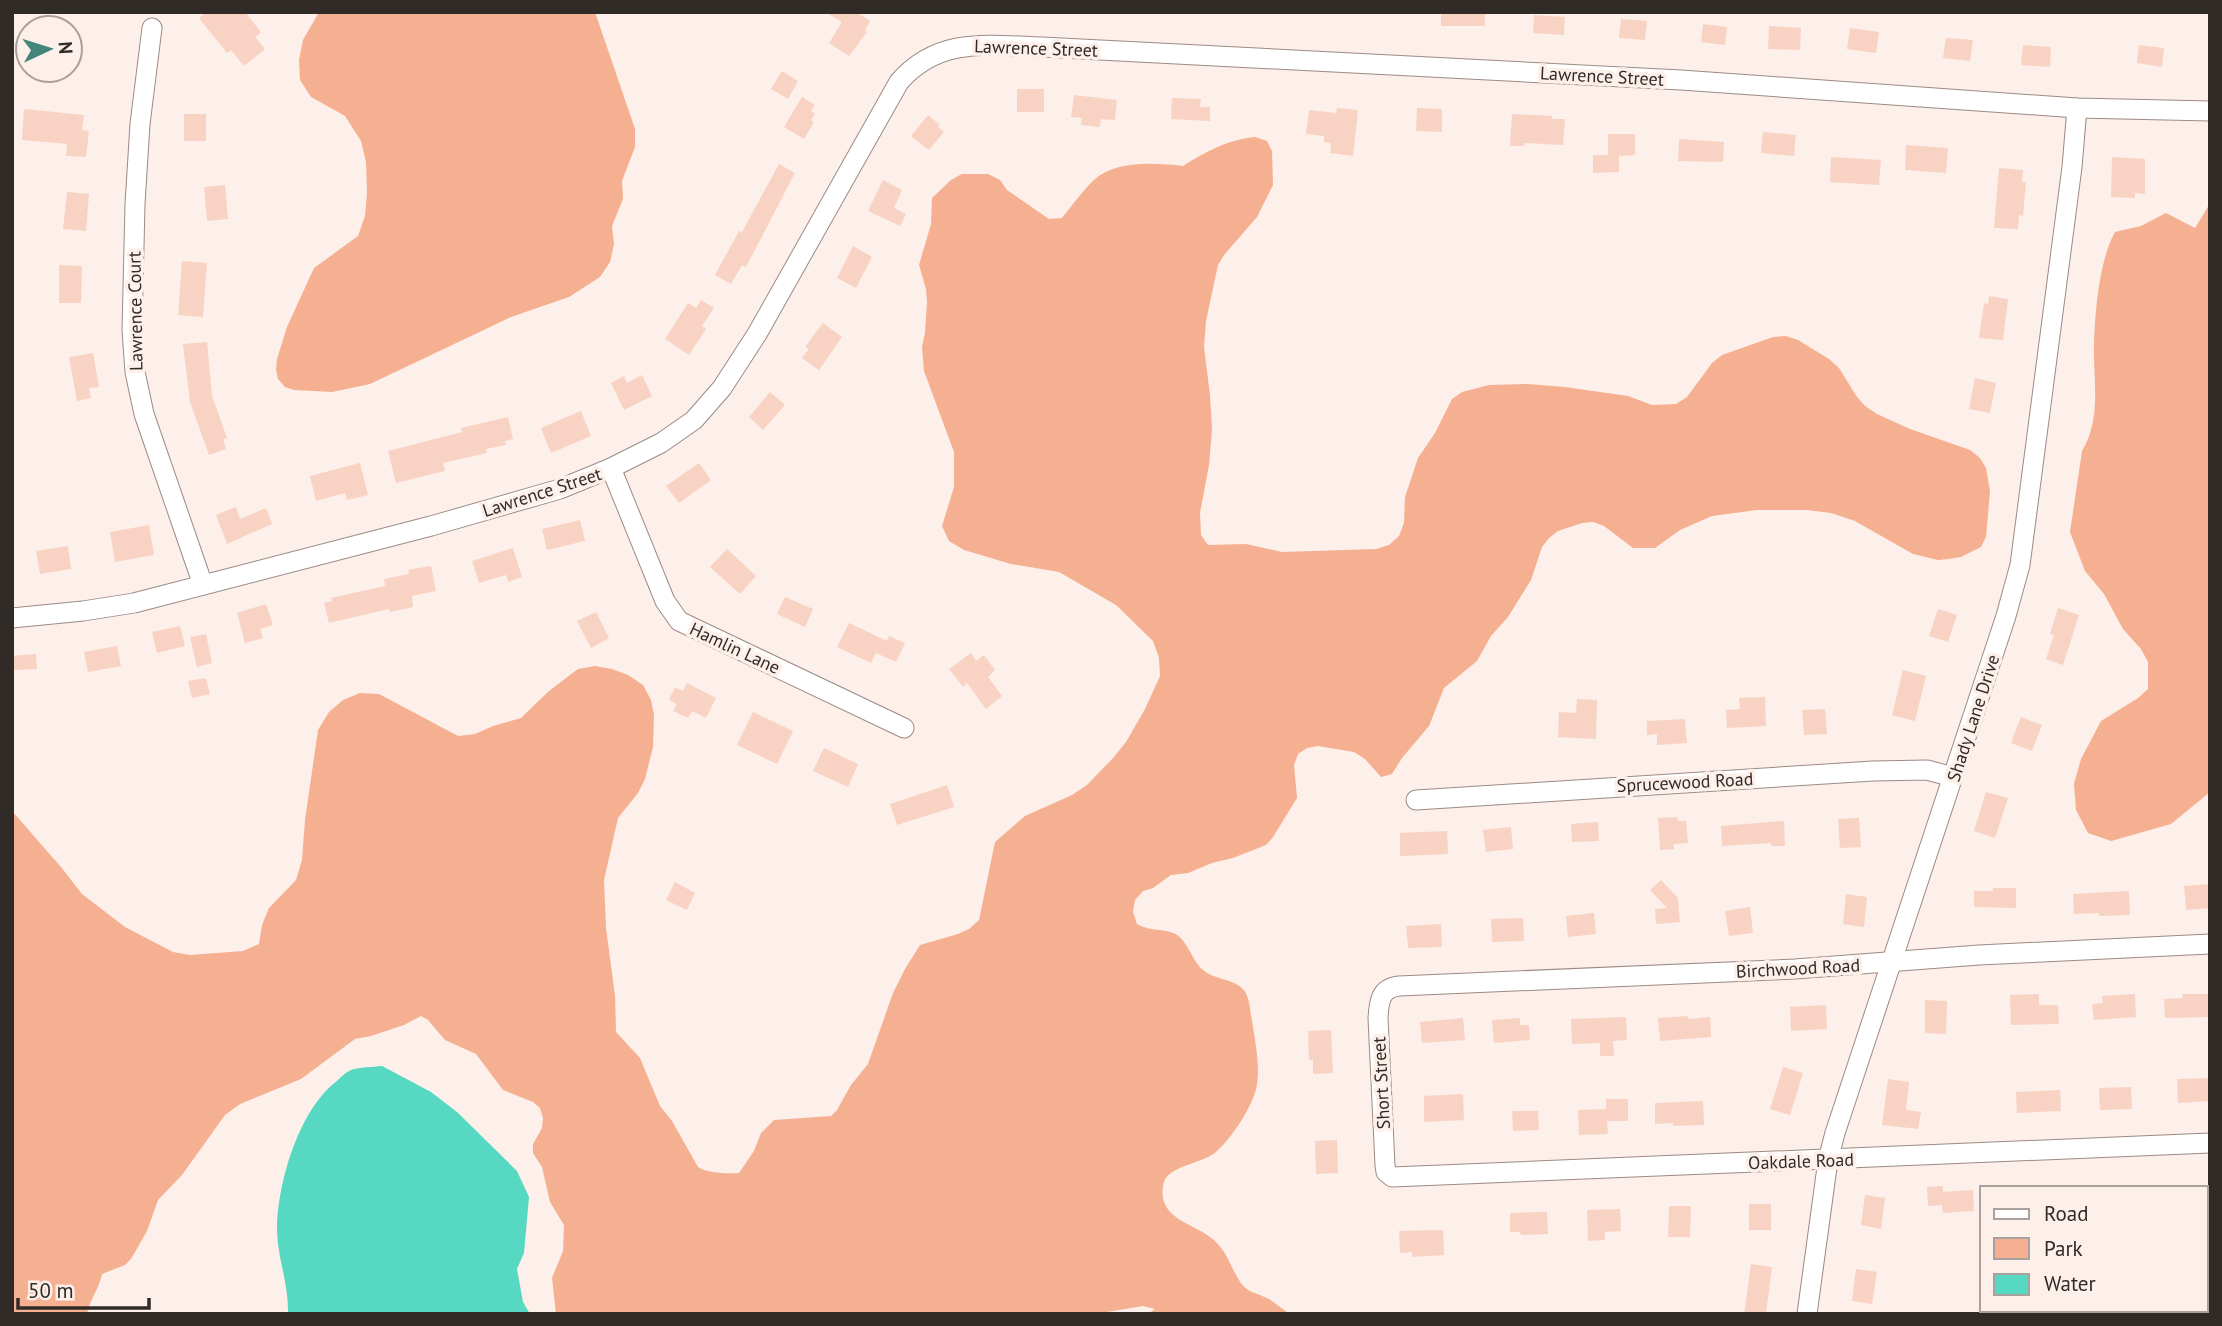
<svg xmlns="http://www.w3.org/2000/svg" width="2222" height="1326" font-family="'PT Sans',sans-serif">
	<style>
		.green { fill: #f5b091 }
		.water { fill: #57d8c2 }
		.building { fill: #f8d3c3 }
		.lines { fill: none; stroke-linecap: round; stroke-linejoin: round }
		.street-casing { stroke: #9b8b84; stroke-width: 21 }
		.street { stroke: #fff; stroke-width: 19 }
		.labels { text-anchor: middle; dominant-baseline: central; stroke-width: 7; stroke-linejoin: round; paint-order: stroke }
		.street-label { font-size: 18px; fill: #312b28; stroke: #fdefe9 }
	</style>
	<rect width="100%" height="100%" fill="#fdefe9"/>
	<g class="green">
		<polygon points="319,12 595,12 635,129 635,147 622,181 623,199 612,226 614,244 610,262 600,277 569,297 511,317 370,384 332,392 294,390 285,387 278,379 276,370 277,359 287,327 314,268 358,236 365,216 367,193 366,162 361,141 345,116 311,97 300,80 299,60 303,40"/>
		<path d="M 1255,137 L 1267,141 L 1272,151 L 1273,185 L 1257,217 L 1224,255 L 1218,265 L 1206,321 L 1204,347 L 1210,395 L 1212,430 L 1209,465 L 1200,513 L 1201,535 L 1208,545 L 1246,544 L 1282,552 L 1376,549 L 1389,545 L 1399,536 L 1404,523 L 1405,497 L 1418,458 L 1435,433 L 1452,399 L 1462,392 L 1489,385 L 1527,384 L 1565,387 L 1628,396 L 1652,405 L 1676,404 L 1687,397 L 1712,363 L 1722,355 L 1773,337 L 1786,336 L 1798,340 L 1829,359 L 1839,368 L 1857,397 L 1865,406 L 1877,414 L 1910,429 L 1970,450 L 1980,458 L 1986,468 L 1990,491 L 1986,537 L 1981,547 L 1961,557 L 1949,559 L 1938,560 L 1913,554 L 1855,521 L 1831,513 L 1807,510 L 1757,510 L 1712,516 L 1680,530 L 1655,548 L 1633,548 L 1604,526 L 1593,522 L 1582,523 L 1558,531 L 1549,538 L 1542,547 L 1531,580 L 1508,617 L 1491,636 L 1477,661 L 1444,688 L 1429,726 L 1402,758 L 1392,774 L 1381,777 L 1365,759 L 1354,752 L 1318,746 L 1307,748 L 1298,754 L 1294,765 L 1297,798 L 1273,837 L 1266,845 L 1233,858 L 1212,863 L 1188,873 L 1171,875 L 1153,888 L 1143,891 L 1135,900 L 1133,912 L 1137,924 C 1152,932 1160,928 1173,933 C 1187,938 1191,959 1202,969 C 1213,980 1233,978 1244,990 C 1250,998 1250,1012 1252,1021 C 1255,1039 1260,1066 1257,1084 C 1255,1103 1232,1138 1217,1151 C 1205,1163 1168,1166 1164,1182 C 1154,1219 1195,1223 1214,1240 C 1228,1253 1230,1266 1239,1280 C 1246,1293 1258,1293 1269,1299 C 1277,1304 1283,1310 1291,1314 L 1148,1314 L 1155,1309 L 1143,1306 L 1095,1314 L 556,1314 L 552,1278 L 563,1251 L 564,1225 L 550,1202 L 542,1167 L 533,1153 L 533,1144 L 542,1128 L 543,1118 L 540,1108 L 533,1102 L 503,1090 L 476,1054 L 445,1040 L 428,1020 L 421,1016 L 404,1025 L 371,1036 L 355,1039 L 301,1079 L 240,1104 L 225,1115 L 182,1175 L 158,1200 L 147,1231 L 131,1259 L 125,1265 L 102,1274 C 99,1289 90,1299 87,1314 L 12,1314 L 12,811 L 61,867 L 82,894 L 125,927 L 173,952 L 190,955 L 243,951 L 259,944 L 262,925 L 269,908 L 296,880 L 302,860 L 305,820 L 318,730 L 329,712 L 343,700 L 360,693 L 379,694 L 458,736 L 475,734 L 493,726 L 521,718 L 549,691 L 578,669 L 595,666 L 612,669 L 628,675 L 643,685 L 651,700 L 654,715 L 653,747 L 645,779 L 638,793 L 618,818 L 604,880 L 606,928 L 615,996 L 616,1032 L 640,1058 L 660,1106 L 672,1121 L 698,1167 C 706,1173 728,1174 739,1173 L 754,1151 L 761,1133 L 774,1120 L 831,1116 L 837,1110 L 851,1085 L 868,1064 L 893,993 L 905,969 L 920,945 L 958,934 L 969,929 L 979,920 L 995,842 L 1025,816 L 1072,795 L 1087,785 L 1113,758 L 1126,742 L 1145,709 L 1160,676 L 1159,658 L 1153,641 L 1116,605 L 1059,572 L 1011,564 L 964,550 L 949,541 L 942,526 L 954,487 L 954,452 L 924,371 L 922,347 L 925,333 L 927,302 L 926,289 L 919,265 L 931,224 L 932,198 L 951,180 L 962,174 L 988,174 L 1000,180 L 1007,190 L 1049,219 L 1062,218 C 1072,206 1082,191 1094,180 C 1116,160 1156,163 1183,166 C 1205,152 1229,139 1255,137 Z"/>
		<path d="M 2210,195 L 2210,792 L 2171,824 L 2111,841 L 2088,833 L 2076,810 L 2074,784 L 2081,759 L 2101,721 L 2138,698 L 2148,689 L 2148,662 L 2141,649 L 2123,629 L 2104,594 L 2085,571 L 2070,532 L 2082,451 C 2102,418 2093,380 2094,344 C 2095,311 2099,261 2115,232 L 2141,226 L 2166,213 L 2195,228 L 2209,205 Z"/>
	</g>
	<path class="water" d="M 382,1066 L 431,1092 L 457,1112 L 517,1171 L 529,1197 L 524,1253 L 517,1269 L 523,1302 L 530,1314 L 288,1314 C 289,1283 276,1255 277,1224 C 279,1178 300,1108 338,1080 C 341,1077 346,1072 351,1070 C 359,1067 373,1067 382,1066 Z"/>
	<g class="building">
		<polygon points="207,12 245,12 261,32 255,37 265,49 244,66 231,50 227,53 199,18"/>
		<polygon points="825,12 856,12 870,21 865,30 867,32 849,56 829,43 842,22"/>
		<rect x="1441" y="12" width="44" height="14"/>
		<polygon points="1534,15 1565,17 1564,35 1533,33"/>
		<polygon points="1621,19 1647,21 1645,40 1619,38"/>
		<polygon points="1703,24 1727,27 1725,45 1701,42"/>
		<polygon points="1769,26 1801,28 1800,50 1768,49"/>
		<polygon points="1850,28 1879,32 1876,53 1847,49"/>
		<polygon points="1946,38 1973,40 1970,61 1943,58"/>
		<polygon points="2023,45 2051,47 2050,67 2021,65"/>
		<polygon points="2139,45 2164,48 2162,67 2137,63"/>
		<polygon points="782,71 798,81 788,99 771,89"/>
		<rect x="1017" y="89" width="27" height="23"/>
		<polygon points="1074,95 1117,100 1115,120 1101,119 1100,127 1081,125 1082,118 1071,117"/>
		<polygon points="802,97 815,105 811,111 815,114 811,120 814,122 804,139 784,127"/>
		<polygon points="1172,98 1201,99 1200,107 1210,107 1210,121 1171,119"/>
		<polygon points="1337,108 1358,110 1353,156 1330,153 1331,143 1324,142 1324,136 1306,134 1309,110 1336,113"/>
		<polygon points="1417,108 1442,109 1442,132 1416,131"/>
		<polygon points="24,109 84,115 82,130 89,131 86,157 66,156 67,144 22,140"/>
		<rect x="184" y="114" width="22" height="27"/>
		<polygon points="1512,114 1552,116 1552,119 1565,119 1563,145 1525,143 1524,146 1510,146"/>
		<polygon points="928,115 940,125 938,127 944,132 929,150 911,136"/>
		<polygon points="1763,132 1796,135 1794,156 1761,153"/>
		<polygon points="1608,134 1635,134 1635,155 1619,156 1619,172 1593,173 1593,155 1608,155"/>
		<polygon points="1679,139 1724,142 1723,162 1678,161"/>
		<polygon points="1906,145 1948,148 1946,173 1905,170"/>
		<polygon points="1831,157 1881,160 1879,185 1830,182"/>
		<polygon points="2112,157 2145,159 2145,194 2135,193 2135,198 2111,197"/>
		<polygon points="779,164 795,173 746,267 742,265 731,284 715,275 739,231 742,232"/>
		<polygon points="1999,168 2023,170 2022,182 2026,182 2023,216 2019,215 2018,229 1994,228"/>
		<polygon points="883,180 902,190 894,208 906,214 900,226 868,211"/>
		<polygon points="225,185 228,219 207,221 204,187"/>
		<polygon points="67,192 89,194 86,231 63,229"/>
		<polygon points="853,246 872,257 856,288 837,278"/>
		<polygon points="182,261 207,263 203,317 178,315"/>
		<polygon points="59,265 82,266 81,303 59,303"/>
		<polygon points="1989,296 2008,299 2003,340 1979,338 1984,303 1988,304"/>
		<polygon points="701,300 714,308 702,326 706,329 689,355 665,339 688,303 696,308"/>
		<polygon points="823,323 842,337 819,370 802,358 809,349 805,347"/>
		<polygon points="207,342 212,396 227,438 223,439 226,449 209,455 190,402 183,344"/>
		<polygon points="93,353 99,387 89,388 91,398 77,401 69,357"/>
		<polygon points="642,375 652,396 624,410 611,383 624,376 627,383"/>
		<polygon points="1975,378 1996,383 1990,413 1969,409"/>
		<polygon points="770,392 785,405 763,430 749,417"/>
		<polygon points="581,411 591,436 551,453 541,428"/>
		<polygon points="508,417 513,439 505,441 506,445 486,449 487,453 443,463 445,471 396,483 388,451 462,432 461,428"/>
		<polygon points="360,463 368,495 347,500 345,493 316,501 310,476"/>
		<polygon points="699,463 711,480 679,503 666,486"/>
		<polygon points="236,507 240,519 266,508 272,524 227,544 216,515"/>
		<polygon points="580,520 585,541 547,550 542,529"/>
		<polygon points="149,525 154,555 115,562 110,532"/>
		<polygon points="68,546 71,569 40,574 36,551"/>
		<polygon points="513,548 522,577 508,582 506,575 479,583 472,561"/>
		<polygon points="727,549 756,576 740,594 710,567"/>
		<polygon points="431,566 436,591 412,596 413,607 390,612 389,609 329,623 324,603 332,601 331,598 385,586 384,579 409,574 408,570"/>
		<polygon points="785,597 813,609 805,627 777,614"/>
		<polygon points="266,604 273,625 260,629 263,638 245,643 237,613"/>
		<polygon points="2058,608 2079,615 2063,665 2046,659 2054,635 2050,634"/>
		<polygon points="1938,609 1957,615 1948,642 1929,636"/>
		<polygon points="596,612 609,638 591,648 577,621"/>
		<polygon points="849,623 887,641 889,636 905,643 896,662 876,653 871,663 837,647"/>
		<polygon points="180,626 185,646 157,653 152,632"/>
		<polygon points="206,634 212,663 197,667 190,637"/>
		<polygon points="117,646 121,666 88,672 84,652"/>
		<polygon points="971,653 976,661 984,655 995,670 988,677 1002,696 986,709 967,683 963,687 949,669"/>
		<polygon points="36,654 37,669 12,670 12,656"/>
		<polygon points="1903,670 1926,676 1915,721 1892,715"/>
		<polygon points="206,678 210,694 192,698 188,681"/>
		<polygon points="687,683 716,698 706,718 692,711 688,718 673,711 677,704 669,700 675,687 683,691"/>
		<polygon points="1765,697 1766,726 1727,728 1726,710 1740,709 1739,698"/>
		<polygon points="1577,699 1597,700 1596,739 1558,737 1559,712 1576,713"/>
		<polygon points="1825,709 1827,734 1804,735 1802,710"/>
		<polygon points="753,712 793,731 777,764 737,745"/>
		<polygon points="2021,717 2042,725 2032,751 2011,743"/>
		<polygon points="1685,719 1687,743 1657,745 1657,734 1647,735 1647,721"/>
		<polygon points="824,748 858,764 848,787 813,771"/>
		<polygon points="947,785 954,807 897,825 890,804"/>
		<polygon points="1986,792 2008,798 1995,838 1974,831"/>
		<polygon points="1677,817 1678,821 1686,821 1688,843 1674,844 1674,849 1660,850 1658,818"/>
		<polygon points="1859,818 1861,847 1840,848 1838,819"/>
		<polygon points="1784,821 1785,846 1771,846 1771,843 1722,846 1721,826"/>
		<polygon points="1598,822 1599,841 1572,842 1571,824"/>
		<polygon points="1511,827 1513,849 1486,852 1483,830"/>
		<polygon points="1447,831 1448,854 1400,856 1400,833"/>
		<polygon points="1661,880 1678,898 1680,922 1656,924 1655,909 1667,908 1650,890"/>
		<polygon points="675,882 695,893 687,910 666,900"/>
		<polygon points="2210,884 2210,908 2186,910 2184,886"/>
		<polygon points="1993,888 2016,888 2016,908 1974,907 1974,891 1993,891"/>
		<polygon points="2129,891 2130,915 2099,916 2099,913 2074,914 2073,894"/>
		<polygon points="1846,894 1867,897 1864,927 1843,924"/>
		<polygon points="1750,907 1753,933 1729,936 1725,911"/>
		<polygon points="1594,913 1596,934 1568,937 1566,916"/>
		<polygon points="1523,918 1524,941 1492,942 1491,919"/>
		<polygon points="1441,924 1442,947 1408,948 1406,926"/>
		<polygon points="2039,994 2039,1005 2058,1005 2059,1024 2011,1025 2010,995"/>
		<polygon points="2135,994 2136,1017 2094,1020 2092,1004 2103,1003 2102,996"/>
		<polygon points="2182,994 2210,994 2210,1017 2165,1018 2164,999 2183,998"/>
		<polygon points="1925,1000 1947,1001 1946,1034 1925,1033"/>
		<polygon points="1826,1005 1827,1029 1791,1031 1790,1007"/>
		<polygon points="1688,1016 1688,1019 1710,1017 1711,1037 1660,1041 1658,1018"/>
		<polygon points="1626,1017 1627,1040 1613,1041 1614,1056 1600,1056 1600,1043 1572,1044 1571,1019"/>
		<polygon points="1463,1018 1465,1040 1422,1043 1420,1022"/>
		<polygon points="1520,1018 1520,1025 1529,1025 1530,1040 1494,1043 1492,1020"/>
		<polygon points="1331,1030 1333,1073 1313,1074 1313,1060 1309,1060 1308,1031"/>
		<polygon points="1783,1067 1803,1073 1790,1115 1770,1109"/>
		<polygon points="2210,1078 2210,1101 2178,1103 2177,1079"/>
		<polygon points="1888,1079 1909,1082 1906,1110 1921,1112 1918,1129 1882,1125"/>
		<polygon points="2131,1087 2132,1109 2100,1110 2099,1088"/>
		<polygon points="2060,1090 2061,1111 2017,1113 2016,1092"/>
		<polygon points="1463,1094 1464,1120 1424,1122 1424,1096"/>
		<polygon points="1606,1099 1628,1099 1628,1121 1607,1121 1608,1134 1579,1135 1578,1110 1606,1109"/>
		<polygon points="1703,1101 1704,1125 1673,1126 1673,1123 1655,1124 1655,1103"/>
		<polygon points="1512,1111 1538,1111 1539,1130 1513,1131"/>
		<polygon points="1337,1140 1338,1173 1316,1174 1315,1141"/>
		<polygon points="1943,1186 1943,1192 1973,1190 1974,1211 1943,1213 1942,1205 1928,1206 1927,1187"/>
		<polygon points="1865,1195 1885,1198 1881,1229 1861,1225"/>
		<rect x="1749" y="1204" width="22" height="26"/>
		<polygon points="1669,1206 1691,1206 1690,1237 1668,1237"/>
		<polygon points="1620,1209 1621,1231 1605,1232 1605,1240 1588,1241 1587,1210"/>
		<polygon points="1547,1212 1548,1234 1521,1235 1520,1232 1510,1232 1510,1213"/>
		<polygon points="1443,1230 1444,1255 1412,1257 1412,1252 1400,1253 1399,1231"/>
		<polygon points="1751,1264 1772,1267 1766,1314 1744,1314"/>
		<polygon points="1856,1269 1877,1272 1872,1304 1852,1301"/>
	</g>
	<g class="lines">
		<defs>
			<g id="street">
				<polyline points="152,28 140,124 135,204 132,330 135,372 144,414 203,585"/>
				<polyline points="611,468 665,601 679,621 904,728"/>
				<path d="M 12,618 L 83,611 L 134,603 L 431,526 L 560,489 L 611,468 L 661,443 L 694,420 L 722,388 L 757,334 L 899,82 C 938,37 987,45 1042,47 L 1681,80 L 2077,108 L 2210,111"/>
				<polyline points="1416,800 1873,771 1927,770 1953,777"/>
				<path d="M 2210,944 L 1979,955 L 1795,969 L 1399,986 C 1380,988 1379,1002 1378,1018 L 1385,1165 L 1386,1172 L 1392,1177 L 2210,1143"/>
				<polyline points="1807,1314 1828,1160 1835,1133 2006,616 2020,565 2072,167 2077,108"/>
			</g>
		</defs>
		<use href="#street" class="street-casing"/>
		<use href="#street" class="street"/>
	</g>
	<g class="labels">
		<g class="street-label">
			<text transform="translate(1036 48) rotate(2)">Lawrence Street</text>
			<text transform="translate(1602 76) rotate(3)">Lawrence Street</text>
			<text transform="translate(135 311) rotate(-91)">Lawrence Court</text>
			<text transform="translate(542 492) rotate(-18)">Lawrence Street</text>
			<text transform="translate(735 648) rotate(25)">Hamlin Lane</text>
			<text transform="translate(1973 718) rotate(-72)">Shady Lane Drive</text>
			<text transform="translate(1685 782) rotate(-3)">Sprucewood Road</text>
			<text transform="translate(1798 968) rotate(-3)">Birchwood Road</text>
			<text transform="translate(1381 1083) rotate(-93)">Short Street</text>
			<text transform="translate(1801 1161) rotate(-2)">Oakdale Road</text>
		</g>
	</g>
	<rect width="2222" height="1326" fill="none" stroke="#312b28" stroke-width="28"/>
	<rect x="1980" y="1186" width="228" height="126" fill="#fdefe9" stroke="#aba19c" stroke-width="2"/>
	<rect x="1994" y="1209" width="35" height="10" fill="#ffffff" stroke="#aba19c" stroke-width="2"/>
	<text x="2044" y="1221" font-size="21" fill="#312b28">Road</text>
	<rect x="1994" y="1238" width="35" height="21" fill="#f5b091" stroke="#aba19c" stroke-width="2"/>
	<text x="2044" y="1256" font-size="21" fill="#312b28">Park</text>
	<rect x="1994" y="1274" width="35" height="21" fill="#57d8c2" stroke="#aba19c" stroke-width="2"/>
	<text x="2044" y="1291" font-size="21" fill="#312b28">Water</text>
	<g transform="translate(49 49) rotate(86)"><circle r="33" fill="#fdefe9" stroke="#aba19c" stroke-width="2"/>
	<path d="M0-5L12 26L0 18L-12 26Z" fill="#428679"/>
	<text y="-10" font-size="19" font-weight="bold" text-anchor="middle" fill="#312b28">N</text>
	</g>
	<path d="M18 1298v10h131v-10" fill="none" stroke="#312b28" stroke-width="3.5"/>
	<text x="28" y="1298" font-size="21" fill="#312b28" stroke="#fdefe9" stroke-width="5" paint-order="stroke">50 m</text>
</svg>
